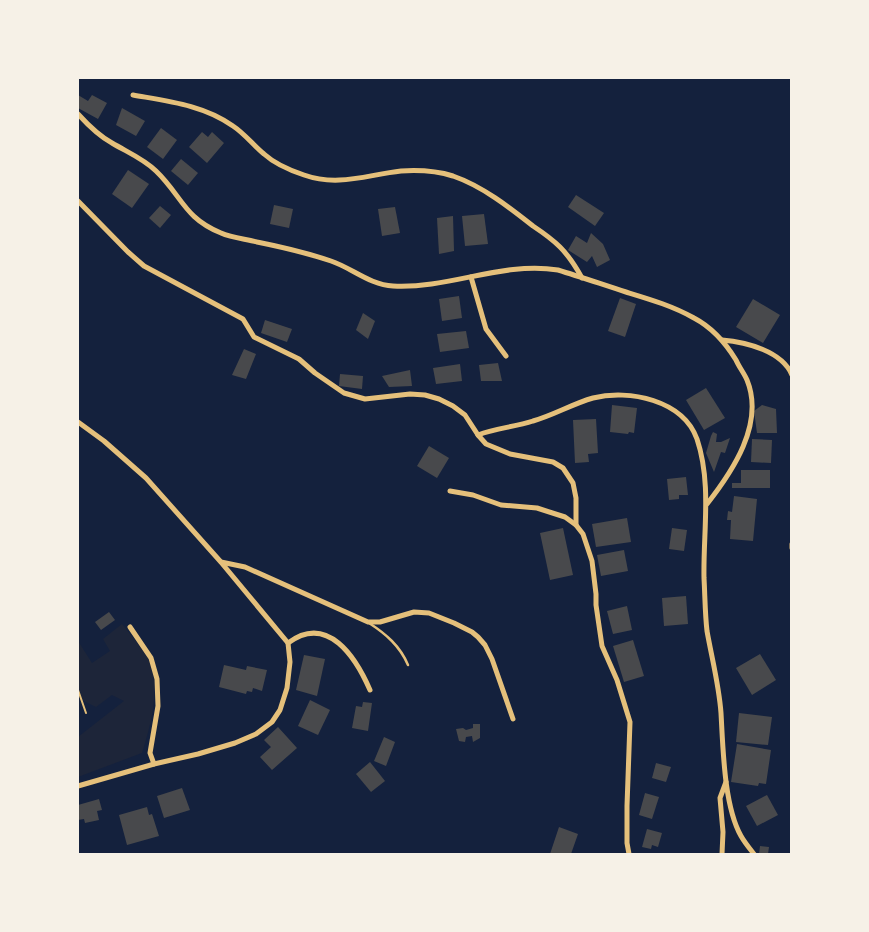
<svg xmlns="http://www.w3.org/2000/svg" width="869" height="932" font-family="Cabin,sans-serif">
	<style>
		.green { fill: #1d2539 }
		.building { fill: #48494c }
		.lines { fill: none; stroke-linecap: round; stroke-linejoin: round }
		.path { stroke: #e5c07b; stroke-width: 2 }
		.service { stroke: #e5c07b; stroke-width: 2.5 }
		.minor { stroke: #e5c07b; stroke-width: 5 }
	</style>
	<rect width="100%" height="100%" fill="#14213d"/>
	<path class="green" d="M 122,624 C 130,634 139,644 146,655 C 163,683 151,724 142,753 L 78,777 L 78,737 L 124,701 L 112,695 L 96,707 L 80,699 L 78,693 L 78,641 L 92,663 L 110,651 L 103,639 Z"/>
	<g class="building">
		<polygon points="78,95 88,101 92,95 107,103 98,119 78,108"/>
		<polygon points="122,108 145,121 136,136 116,125"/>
		<polygon points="161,128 177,140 163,159 147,147"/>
		<polygon points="202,132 208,137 212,132 224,143 207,163 189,147"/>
		<polygon points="181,159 198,173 188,185 171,171"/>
		<polygon points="128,170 149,184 132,208 112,194"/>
		<polygon points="576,195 604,213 595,226 568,207"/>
		<polygon points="274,205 293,209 289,228 270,224"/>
		<polygon points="160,206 171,215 160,228 149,218"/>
		<polygon points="395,207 400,233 382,236 378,209"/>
		<polygon points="484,214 488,244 465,246 462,216"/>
		<polygon points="453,216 454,251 439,254 437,218"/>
		<polygon points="591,233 603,244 610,260 597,267 592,256 587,262 568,250 576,236 587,243"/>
		<polygon points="459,296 462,318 442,321 439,299"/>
		<polygon points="620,298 636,304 625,337 608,331"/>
		<polygon points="753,299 780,315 763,343 736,327"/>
		<polygon points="363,313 375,321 368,339 356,330"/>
		<polygon points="265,320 292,329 287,342 261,333"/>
		<polygon points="466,331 469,348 440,352 437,334"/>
		<polygon points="244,349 256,354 246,379 232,375"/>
		<polygon points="498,363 502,381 481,381 479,365"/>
		<polygon points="460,364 462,381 436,384 433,368"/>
		<polygon points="410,370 412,386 389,387 382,376"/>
		<polygon points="340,374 363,376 362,389 339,386"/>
		<polygon points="706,388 725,418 704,430 686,400"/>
		<polygon points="612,405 637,408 634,433 629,432 628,434 610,432"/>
		<polygon points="762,405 776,409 777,433 757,433 754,411"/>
		<polygon points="596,419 598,453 588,454 589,462 575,463 573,420"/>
		<polygon points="713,432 717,434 716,442 721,442 730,438 725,453 721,452 714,472 706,453 711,436"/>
		<polygon points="752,439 772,440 771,463 751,462"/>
		<polygon points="429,446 449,458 437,478 417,466"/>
		<polygon points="741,470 770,470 770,488 732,488 732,483 741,483"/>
		<polygon points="686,477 688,495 679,495 679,499 669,500 667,479"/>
		<polygon points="734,496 757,499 753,541 730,539 731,520 727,520 728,511 732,512"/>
		<polygon points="627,518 631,542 596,547 592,524"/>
		<polygon points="563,528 573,575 550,580 540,533"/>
		<polygon points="672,528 687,530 684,551 669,549"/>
		<polygon points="624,550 628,571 601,576 597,555"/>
		<polygon points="686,596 688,624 664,626 662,598"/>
		<polygon points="627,606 632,630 613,634 607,611"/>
		<polygon points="109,612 115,620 101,630 95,622"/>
		<polygon points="633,640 644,676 624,682 613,646"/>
		<polygon points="760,654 776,680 752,695 736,668"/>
		<polygon points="304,655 325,659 317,696 296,690"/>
		<polygon points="224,665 246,670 247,666 267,670 262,691 253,688 252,692 247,691 246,694 219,687"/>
		<polygon points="310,700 330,710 318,735 298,726"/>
		<polygon points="363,702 372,703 368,731 352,728 356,706 362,707"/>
		<polygon points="739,713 772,717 768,745 736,742"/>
		<polygon points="473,724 480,724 480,738 473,742 472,736 466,737 465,742 459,741 456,729 463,728 466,730 473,728"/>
		<polygon points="278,727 297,748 272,770 260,757 271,747 264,740"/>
		<polygon points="384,737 395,742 386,766 374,761"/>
		<polygon points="737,744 771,750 766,784 759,783 758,786 731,782"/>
		<polygon points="370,762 385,781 371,792 356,774"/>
		<polygon points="656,763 671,767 666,782 652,778"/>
		<polygon points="182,788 190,810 164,818 157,796"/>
		<polygon points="645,793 659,797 652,819 639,815"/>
		<polygon points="767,795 778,815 757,826 746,806"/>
		<polygon points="99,799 102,810 97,811 99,820 85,823 84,819 78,820 78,805"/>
		<polygon points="147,807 149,815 152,814 159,836 127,845 119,815"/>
		<polygon points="559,827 578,834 571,854 550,854"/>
		<polygon points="647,829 662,833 658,847 652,845 651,849 642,847"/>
		<polygon points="760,846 769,847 768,854 759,854"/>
	</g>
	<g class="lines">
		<polyline class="path" points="78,690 86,713"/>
		<path class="service" d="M 369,623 C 386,634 400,646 408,665"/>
		<g class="minor">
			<path d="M 133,95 C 167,101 204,105 233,126 C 245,134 253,145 264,154 C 275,164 289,170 304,175 C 338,187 366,175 401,171 C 417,170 437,171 453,176 C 482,186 509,207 533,226 C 542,232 552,239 560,247 C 569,256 576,267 582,278"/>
			<path d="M 78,114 C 88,125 99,136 112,143 C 127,152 144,159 156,171 C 182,196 184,218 221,233 C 232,238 246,239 257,242 C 282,247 307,253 331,261 C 352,268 370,285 393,286 C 450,289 502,261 558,270 C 581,277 604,285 626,292 C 649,299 673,306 694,318 C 713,328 725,342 736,360 C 739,367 744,373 747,380 C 765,424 732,472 707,504"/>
			<polyline points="78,201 128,252 144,266 243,319 254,337 299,359 315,373 344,393 365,399 410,394 425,395 439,399 453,406 465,415 478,435"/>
			<polyline points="471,277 486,329 506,356"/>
			<path d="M 722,340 C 746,342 782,351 792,375"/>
			<polyline points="78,422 104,441 146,478 220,561 288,643 290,662 287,688 280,710 272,722 256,734 235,743 198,754 154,764 78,786"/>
			<polyline points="450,491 473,495 501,505 537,508 565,517 576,525"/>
			<polyline points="792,544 792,548"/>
			<polyline points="221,562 245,567 368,622 380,622 414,612 429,613 454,623 472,632 478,637 485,645 492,659 513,719"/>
			<polyline points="130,627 151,658 157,679 158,706 150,753 154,764"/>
			<path d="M 288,643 C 328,613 356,658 370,690"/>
			<path d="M 629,854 L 627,843 L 627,806 L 630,722 L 617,680 L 602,646 L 596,605 L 596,594 L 592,561 L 583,534 L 576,525 L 576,498 L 573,483 L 563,468 L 553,462 L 510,454 L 486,444 L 478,435 C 496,428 515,427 533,421 C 554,415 572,404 593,398 C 629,389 683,400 697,439 C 712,484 703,532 704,578 C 705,596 705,614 707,631 C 712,659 719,685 721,713 C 723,748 724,806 741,836 C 745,843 750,849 754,854"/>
			<polyline points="722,854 723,832 720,798 726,782"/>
		</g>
	</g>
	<rect width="869" height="932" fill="none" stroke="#f6f1e7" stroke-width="158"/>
</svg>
